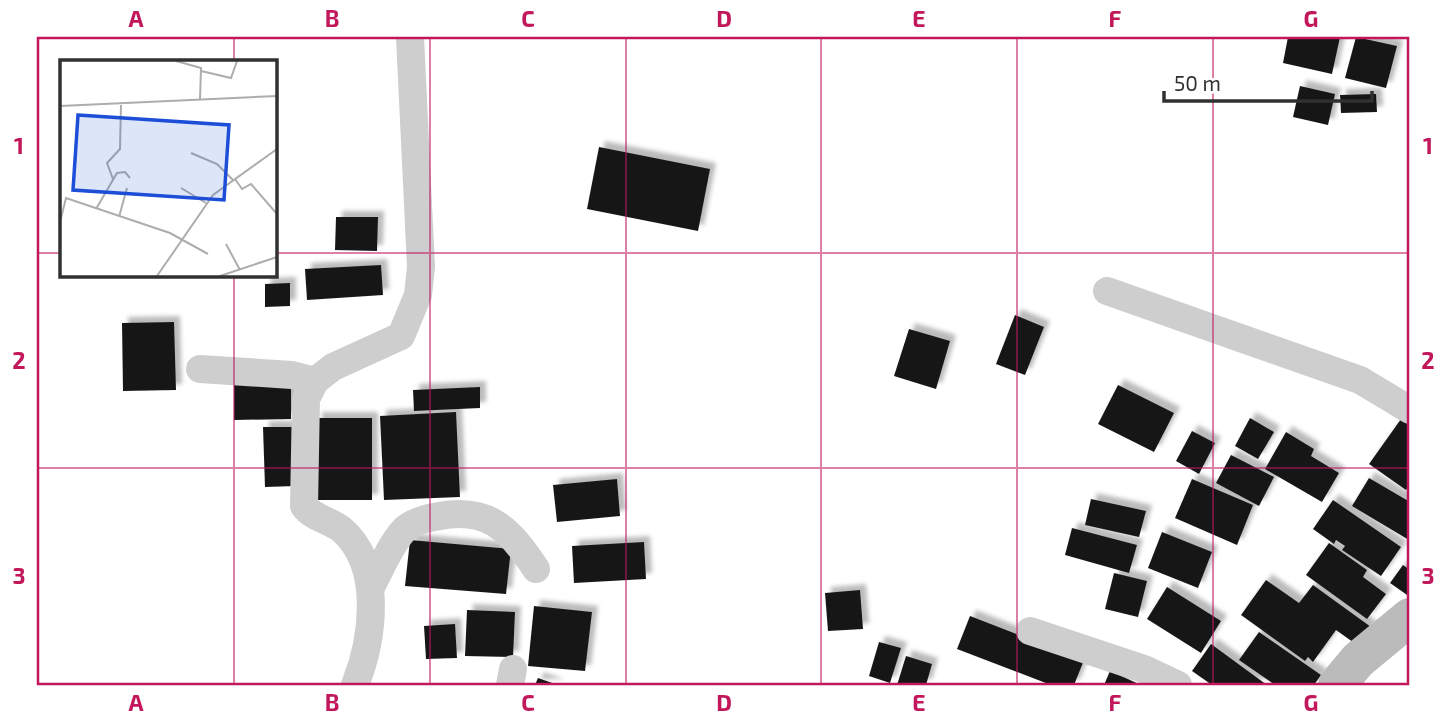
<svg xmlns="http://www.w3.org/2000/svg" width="1447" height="722" font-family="'Exo 2',sans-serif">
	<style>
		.building { fill: #181818; filter: url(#shadow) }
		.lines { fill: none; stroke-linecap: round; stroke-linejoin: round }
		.street { stroke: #cecece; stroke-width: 28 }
		.secondary { stroke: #bbb; stroke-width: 38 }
		.grid { fill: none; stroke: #c2185b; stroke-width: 2; stroke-opacity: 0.55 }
		.inset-road { fill: none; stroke: #adadad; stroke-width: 2 }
		.view { fill: #1d4ed8; fill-opacity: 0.15; stroke: #1d4ed8; stroke-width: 3.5 }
		.inset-edge { fill: none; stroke: #313131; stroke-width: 3.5 }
		.neatline { fill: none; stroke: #c2185b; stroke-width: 2.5 }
		.grid-label { font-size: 23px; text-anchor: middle; font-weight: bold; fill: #c2185b }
	</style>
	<defs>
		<filter id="shadow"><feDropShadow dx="6" dy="-6" stdDeviation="2" flood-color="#0004"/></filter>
	</defs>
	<rect width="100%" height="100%" fill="#fff"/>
	<g class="building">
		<polygon points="1288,37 1340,37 1332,74 1283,63"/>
		<polygon points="1356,37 1397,46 1386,88 1345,78"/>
		<polygon points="1300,86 1335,94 1328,125 1293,117"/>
		<polygon points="1376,94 1377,112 1341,113 1340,95"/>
		<polygon points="599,147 710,169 698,231 587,209"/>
		<polygon points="336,217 378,217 377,251 335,250"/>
		<polygon points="381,265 383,295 307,300 305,269"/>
		<polygon points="290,283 290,306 265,307 265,284"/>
		<polygon points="1015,315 1044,327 1025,375 996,364"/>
		<polygon points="174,322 176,390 123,391 122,323"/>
		<polygon points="909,329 950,341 936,389 894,376"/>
		<polygon points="234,382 291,382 291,419 234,420"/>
		<polygon points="1118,385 1174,413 1154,452 1098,424"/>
		<polygon points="480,387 480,408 414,411 413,390"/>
		<polygon points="456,412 460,497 384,500 380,416"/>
		<polygon points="1406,412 1410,415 1410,484 1406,490 1369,464"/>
		<rect x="316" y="418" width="56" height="82"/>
		<polygon points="1250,418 1274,432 1258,459 1235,446"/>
		<polygon points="263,427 294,427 296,486 265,487"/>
		<polygon points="1192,431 1215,443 1199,474 1176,461"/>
		<polygon points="1286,432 1314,449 1311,456 1339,473 1322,502 1265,469"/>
		<polygon points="1231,455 1274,477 1259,506 1216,483"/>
		<polygon points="1369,478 1410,502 1409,540 1352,506"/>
		<polygon points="617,479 620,516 557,522 553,485"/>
		<polygon points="1192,479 1253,505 1237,545 1175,518"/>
		<polygon points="1091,499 1146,511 1139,537 1085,525"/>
		<polygon points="1333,500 1401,547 1381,576 1342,550 1345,546 1336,540 1334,544 1313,529"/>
		<polygon points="1072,528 1137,545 1129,573 1065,555"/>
		<polygon points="1162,532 1212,552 1198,588 1148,568"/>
		<polygon points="410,540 511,549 506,594 405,586"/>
		<polygon points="644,542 646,579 574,583 572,546"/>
		<polygon points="1329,543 1367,570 1363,577 1386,594 1367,619 1306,575"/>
		<polygon points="1403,565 1410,570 1410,597 1390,583"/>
		<polygon points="1114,573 1147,581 1138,617 1105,609"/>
		<polygon points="1266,580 1299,603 1313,585 1371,627 1357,645 1336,630 1313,662 1308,657 1305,661 1241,615"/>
		<polygon points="1167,587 1221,621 1201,653 1147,619"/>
		<polygon points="860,590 863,629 828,631 825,593"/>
		<polygon points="534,606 592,612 585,671 528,666"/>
		<polygon points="467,610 515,612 513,657 465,656"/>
		<polygon points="970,616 1084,660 1074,685 1051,685 957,649"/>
		<polygon points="455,624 457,658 426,659 424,626"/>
		<polygon points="1259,632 1321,675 1314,685 1275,685 1239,660"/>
		<polygon points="879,642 901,648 890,683 869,676"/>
		<polygon points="1211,644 1267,685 1212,685 1192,671"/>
		<polygon points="906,656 932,664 926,685 897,685"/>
		<polygon points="1110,671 1141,685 1104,685"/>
		<polygon points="538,678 558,685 535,685"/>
	</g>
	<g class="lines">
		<g class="street">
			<polyline points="1107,291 1360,380 1410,410"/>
			<polyline points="200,369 292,375 315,381"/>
			<path d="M 371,587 C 381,569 390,545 404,530 C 411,523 424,519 434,517 C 487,505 509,528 536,569"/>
			<polyline points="1030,631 1144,669 1178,685"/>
			<path d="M 355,685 C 373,640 384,565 341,529 C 329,520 313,518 304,506 L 306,399 L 315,381 L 333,367 L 401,336 L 418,295 L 421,267 L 410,37"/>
			<polyline points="510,685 513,669"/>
		</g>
		<polyline class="secondary" points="1337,685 1358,660 1410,617"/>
	</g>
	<path class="grid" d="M 234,37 L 234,61M 430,37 L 430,685M 626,37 L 626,685M 821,37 L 821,685M 1017,37 L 1017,685M 1213,37 L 1213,685M 37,253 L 61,253M 275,253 L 1410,253M 234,275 L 234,685M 37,468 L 1410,468"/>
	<g transform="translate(60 60)">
		<rect width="217" height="217" fill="#fff"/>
		<path class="inset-road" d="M 116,1 L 141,8 L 140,40M 141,11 L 171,18 L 177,1M 0,46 L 217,36M 131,93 L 157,104 L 173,120M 53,119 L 47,103 L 60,89 L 61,45M 175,119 L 182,129 L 191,124 L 217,154M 121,128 L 146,143M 36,149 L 57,113 L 65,112 L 70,118M 59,157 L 67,128M 0,162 L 6,138 L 110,173 L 148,194M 166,184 L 180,210M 97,216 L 153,135 L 217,89M 160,216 L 217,197"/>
		<path class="view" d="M 18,55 L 169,65 L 164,140 L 13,130 Z"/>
		<rect width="217" height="217" class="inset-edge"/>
	</g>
	<rect width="1447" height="722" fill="none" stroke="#ffffff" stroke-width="77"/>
	<path d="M1164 91v10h208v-10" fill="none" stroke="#313131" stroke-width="3.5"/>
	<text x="1174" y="91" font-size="21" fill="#313131" stroke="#ffffff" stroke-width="5" paint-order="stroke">50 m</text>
	<rect x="38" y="38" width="1370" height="646" class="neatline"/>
	<g class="grid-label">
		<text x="136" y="27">A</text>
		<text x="332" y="27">B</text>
		<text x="528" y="27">C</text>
		<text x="724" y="27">D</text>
		<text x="919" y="27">E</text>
		<text x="1115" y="27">F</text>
		<text x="1311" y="27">G</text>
		<text x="19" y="154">1</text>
		<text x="1428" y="154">1</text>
		<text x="19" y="369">2</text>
		<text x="1428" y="369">2</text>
		<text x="19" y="584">3</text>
		<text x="1428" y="584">3</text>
		<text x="136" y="711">A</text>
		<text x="332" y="711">B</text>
		<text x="528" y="711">C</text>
		<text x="724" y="711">D</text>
		<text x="919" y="711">E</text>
		<text x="1115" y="711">F</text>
		<text x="1311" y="711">G</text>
	</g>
</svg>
